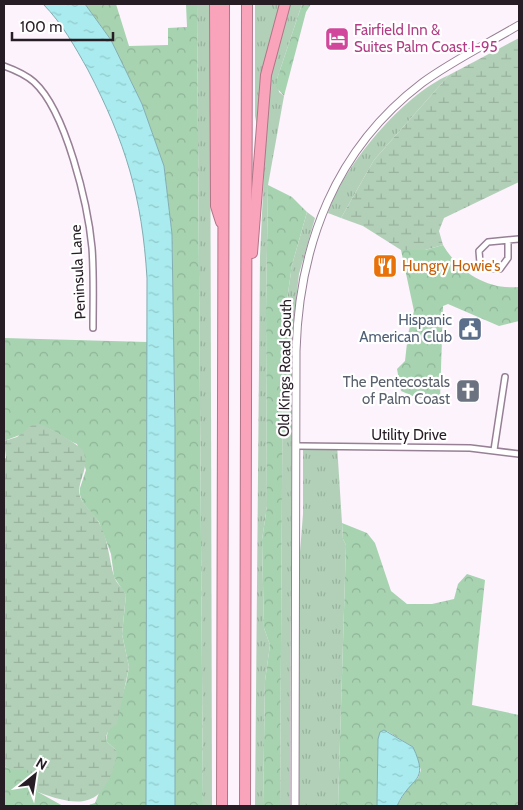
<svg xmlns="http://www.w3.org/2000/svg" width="523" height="810" font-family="Cabin,sans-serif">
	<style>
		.grass { fill: url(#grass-tufts) }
		.forest { fill: url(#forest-crowns) }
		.wetland { fill: url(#wetland-marsh) }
		.water { fill: url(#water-ripples); stroke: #82adb2 }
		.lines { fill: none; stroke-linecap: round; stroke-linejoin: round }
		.minor-casing { stroke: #978095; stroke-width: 8 }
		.tertiary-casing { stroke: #978095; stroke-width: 9 }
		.motorway-casing { stroke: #b07587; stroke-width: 12 }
		.minor { stroke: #fff; stroke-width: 5 }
		.tertiary { stroke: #fff; stroke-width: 7 }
		.motorway { stroke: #faa4bc; stroke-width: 10 }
		.labels { text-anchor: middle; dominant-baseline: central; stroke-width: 4.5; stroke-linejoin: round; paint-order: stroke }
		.hotel-label { font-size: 15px; fill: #b23c85; stroke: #fff; text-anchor: start }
		.food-label { font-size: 15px; fill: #c56008; stroke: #fff; text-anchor: start }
		.street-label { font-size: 15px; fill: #261d25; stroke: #fff }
		.service-label { font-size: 15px; fill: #4e5e75; stroke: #fff; text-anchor: end }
		.worship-label { font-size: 15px; fill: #5b616d; stroke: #fff; text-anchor: end }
	</style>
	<defs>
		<pattern id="grass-tufts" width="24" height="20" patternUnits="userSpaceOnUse" patternTransform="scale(1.25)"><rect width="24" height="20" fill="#b2d0b8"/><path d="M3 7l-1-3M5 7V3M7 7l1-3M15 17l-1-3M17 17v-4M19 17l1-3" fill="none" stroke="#99b29e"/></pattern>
		<pattern id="forest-crowns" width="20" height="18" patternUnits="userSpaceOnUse" patternTransform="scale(1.25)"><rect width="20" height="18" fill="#a7d3b1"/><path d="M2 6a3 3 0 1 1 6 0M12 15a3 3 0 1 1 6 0" fill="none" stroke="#90b598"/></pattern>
		<pattern id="wetland-marsh" width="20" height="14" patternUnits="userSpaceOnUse" patternTransform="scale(1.25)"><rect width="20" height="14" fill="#b2d0b8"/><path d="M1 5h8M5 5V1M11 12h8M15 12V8" fill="none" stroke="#99b29e"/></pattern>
		<pattern id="water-ripples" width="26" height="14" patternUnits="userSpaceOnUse" patternTransform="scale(1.25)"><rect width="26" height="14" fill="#a9ebee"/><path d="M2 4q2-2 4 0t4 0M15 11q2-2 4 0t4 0" fill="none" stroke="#91c9cc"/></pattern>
	</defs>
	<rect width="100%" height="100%" fill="#fdf3fc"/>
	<g class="grass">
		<polygon points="197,4 210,4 212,806 203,806"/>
		<polygon points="255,4 282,4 258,132 255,116"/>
		<polygon points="289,4 302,4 277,79 279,92 284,96 268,185 266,312 267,506 262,540 264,628 270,645 265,681 263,806 255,806 260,256 267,106 273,63"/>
		<path d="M 449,75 L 374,160 L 341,218 L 328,213 C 344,165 403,95 449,75 Z"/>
		<polygon points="307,212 315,218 299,274 292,335 290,806 280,806 283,328 292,265"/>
		<polygon points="303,442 337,444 343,539 346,545 338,806 298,806 298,577 303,514"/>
	</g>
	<g class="forest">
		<polygon points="85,4 116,4 129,46 168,45 168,28 187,27 186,4 197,4 203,806 175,806 175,428 172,234 164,166 142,104 111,40"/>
		<polygon points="302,4 311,4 306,12 284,96 276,87 277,79"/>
		<polygon points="268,185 292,197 307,212 292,265 283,328 280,806 263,806 265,681 270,645 264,628 262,540 267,506 266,312"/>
		<path d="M 443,245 C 459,272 487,290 519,287 L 519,321 L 499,326 L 448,304 L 443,306 L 440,400 L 415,397 L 401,391 L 397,369 L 405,361 L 408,334 L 414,311 L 401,250 L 425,250 Z"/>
		<path d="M 4,338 L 147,342 L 146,806 L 86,806 L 95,803 L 116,750 L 106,741 L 108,730 L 118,718 L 118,709 L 126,683 L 129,667 L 122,634 L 126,595 L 114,577 L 111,554 L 99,522 L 83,503 L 80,495 L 80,488 L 86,470 L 77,444 C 60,437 52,426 32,425 L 25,433 L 4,441 Z"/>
		<polygon points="342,523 367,533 375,543 391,591 407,604 432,604 454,599 458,584 467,574 485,580 472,705 519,715 519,806 397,806 408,787 418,778 421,770 413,747 387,731 378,739 377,806 338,806 346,545 343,539"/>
		<path d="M 4,766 C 10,769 13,768 20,767 C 33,766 34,782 38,792 L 63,806 L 4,806 Z"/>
	</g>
	<g class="wetland">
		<polygon points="519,38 519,182 444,218 439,231 443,245 425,250 401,250 363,226 341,218 374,160 449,75"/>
		<path d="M 39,424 C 47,426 80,445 83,451 C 91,468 76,481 80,496 C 83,506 93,512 98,521 C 108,536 109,560 114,576 C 116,584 123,587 126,595 L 122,634 L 129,667 L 117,724 C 109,729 106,732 106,741 L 116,750 L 117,755 C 105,805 85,810 38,792 C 24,752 26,778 4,766 L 4,459 L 6,458 L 4,441 L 17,437 L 32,425 Z"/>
	</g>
	<g class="water">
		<path d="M 43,4 L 85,4 L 111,40 L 142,104 L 164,166 L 172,234 L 175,428 L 175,806 L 146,806 L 147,278 C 142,197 126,143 88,70 C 75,47 62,23 43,4 Z"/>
		<path d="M 384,730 L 413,747 C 430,784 411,775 397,806 L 377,806 L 378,739 L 380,732 Z"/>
	</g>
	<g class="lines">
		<defs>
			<g id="minor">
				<path d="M 4,66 C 15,70 25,74 34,82 C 66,111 88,205 92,248 C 94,275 93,302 93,328"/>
				<polyline points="508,241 508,258 500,269 486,268 480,263 479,251 488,242 519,239"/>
				<polyline points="298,446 470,448 519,454"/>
				<polyline points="494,450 505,377"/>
			</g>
			<path id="tertiary" d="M 295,806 L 296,351 C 299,245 335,149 422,83 C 452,61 487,44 519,25"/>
			<g id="motorway">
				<polyline points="215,4 216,206 221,222"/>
				<polyline points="252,253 266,75 285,4"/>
				<polyline points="222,806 224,4"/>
				<polyline points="245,806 247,4"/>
			</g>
		</defs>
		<use href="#minor" class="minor-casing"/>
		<use href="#tertiary" class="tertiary-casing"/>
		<use href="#motorway" class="motorway-casing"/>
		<use href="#minor" class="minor"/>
		<use href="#tertiary" class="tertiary"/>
		<use href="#motorway" class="motorway"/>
	</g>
	<defs>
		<symbol id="hotel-square" viewBox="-11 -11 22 22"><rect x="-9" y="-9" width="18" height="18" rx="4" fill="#d1479c" stroke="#fff"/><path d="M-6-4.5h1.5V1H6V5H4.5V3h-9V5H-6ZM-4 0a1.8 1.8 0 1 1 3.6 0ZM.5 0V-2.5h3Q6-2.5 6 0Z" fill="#fff"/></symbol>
		<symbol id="restaurant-square" viewBox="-11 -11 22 22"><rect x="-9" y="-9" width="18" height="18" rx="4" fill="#e8710a" stroke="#fff"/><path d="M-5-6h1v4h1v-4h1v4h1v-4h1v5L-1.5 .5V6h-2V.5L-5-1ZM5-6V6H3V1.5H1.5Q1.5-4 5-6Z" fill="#fff"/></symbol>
		<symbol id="civic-square" viewBox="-11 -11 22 22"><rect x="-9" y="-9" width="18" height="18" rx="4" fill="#5c6f8a" stroke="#fff"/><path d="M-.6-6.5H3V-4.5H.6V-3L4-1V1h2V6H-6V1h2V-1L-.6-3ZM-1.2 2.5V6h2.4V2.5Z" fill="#fff"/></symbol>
		<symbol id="church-square" viewBox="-11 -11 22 22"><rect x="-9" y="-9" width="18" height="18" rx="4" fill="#6b7280" stroke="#fff"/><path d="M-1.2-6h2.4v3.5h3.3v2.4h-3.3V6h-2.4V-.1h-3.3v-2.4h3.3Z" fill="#fff"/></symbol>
	</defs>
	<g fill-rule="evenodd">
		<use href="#hotel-square" x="323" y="25" width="28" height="28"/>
		<use href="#restaurant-square" x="371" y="252" width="28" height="28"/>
		<use href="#civic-square" x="456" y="315" width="28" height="28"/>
		<use href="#church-square" x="454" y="377" width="28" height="28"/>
	</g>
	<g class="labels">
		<g class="hotel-label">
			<text x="354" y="30">Fairfield Inn &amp;<tspan x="354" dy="17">Suites Palm Coast I-95</tspan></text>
		</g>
		<g class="food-label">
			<text x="402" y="266">Hungry Howie's</text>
		</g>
		<g class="street-label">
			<text transform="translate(78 272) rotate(-93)">Peninsula Lane</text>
			<text transform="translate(285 368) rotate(-89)">Old Kings Road South</text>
			<text x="409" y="435">Utility Drive</text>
		</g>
		<g class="service-label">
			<text x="452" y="320">Hispanic<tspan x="452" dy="17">American Club</tspan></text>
		</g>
		<g class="worship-label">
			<text x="450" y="382">The Pentecostals<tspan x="450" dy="17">of Palm Coast</tspan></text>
		</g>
	</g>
	<rect width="523" height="810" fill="none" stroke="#261d25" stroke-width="10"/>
	<g transform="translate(35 775) rotate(30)" stroke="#ffffff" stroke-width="4" paint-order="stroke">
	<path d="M0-4L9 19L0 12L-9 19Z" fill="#261d25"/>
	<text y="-8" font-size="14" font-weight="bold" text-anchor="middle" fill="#261d25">N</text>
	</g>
	<path d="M12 32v8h101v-8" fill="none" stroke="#261d25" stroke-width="2.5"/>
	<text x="20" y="32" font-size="15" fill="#261d25" stroke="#ffffff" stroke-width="4" paint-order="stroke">100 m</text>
</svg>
